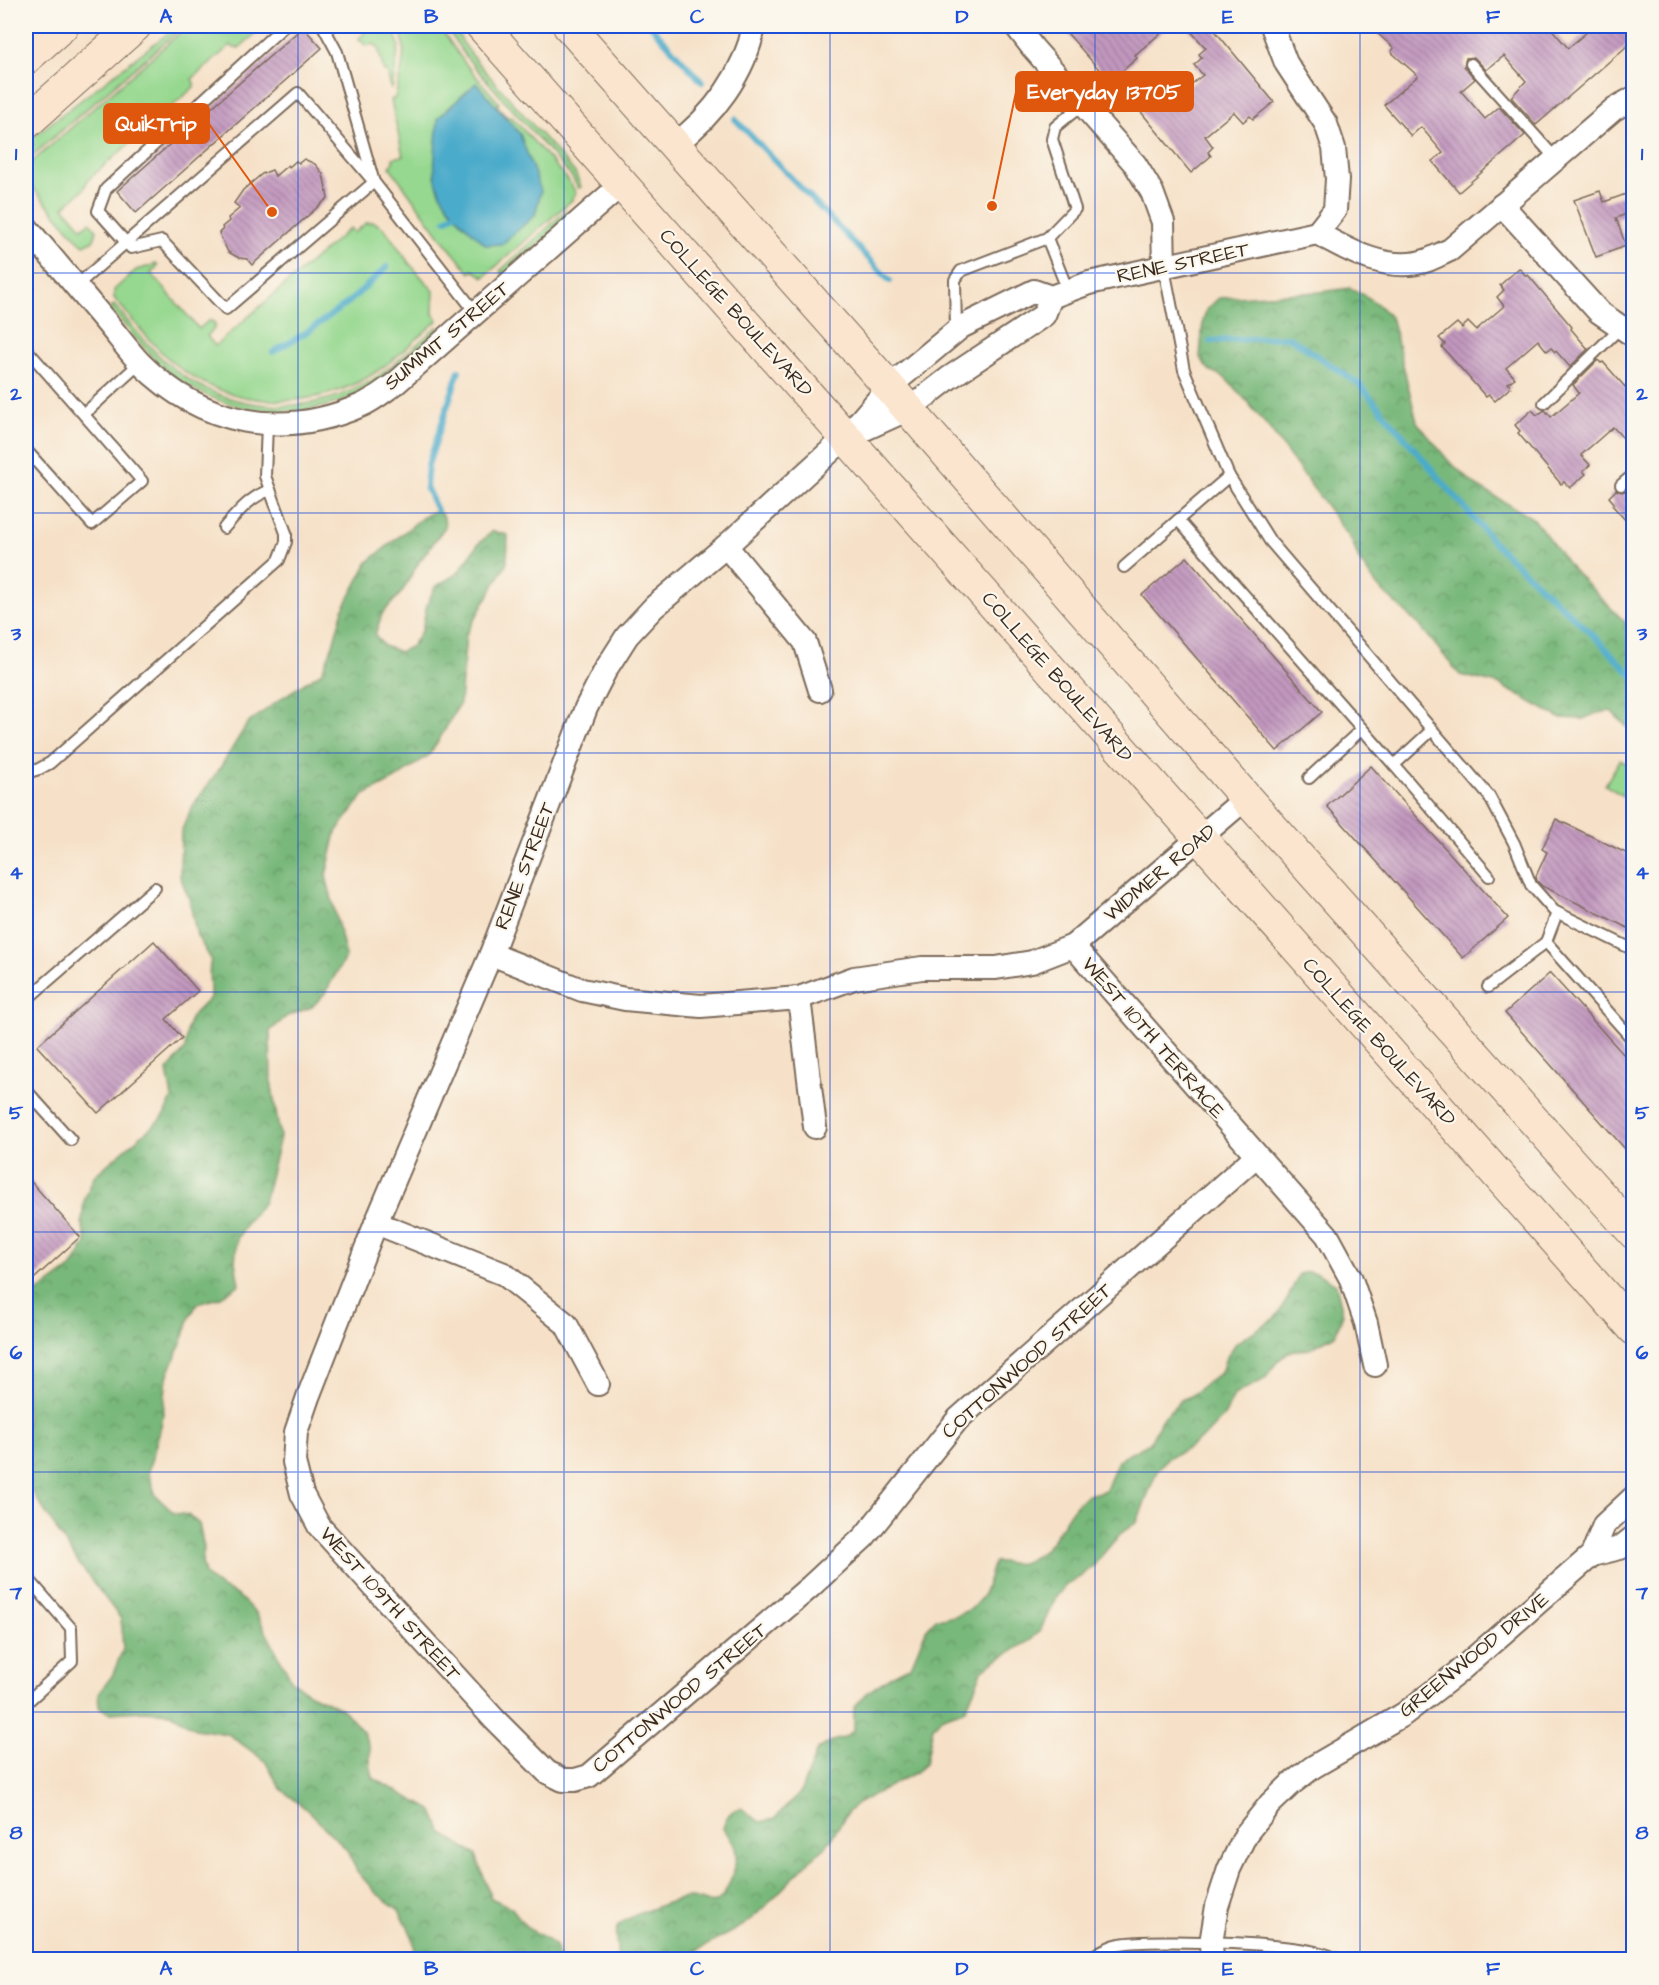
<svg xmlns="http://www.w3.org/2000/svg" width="1659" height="1985" font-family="'Architects Daughter',sans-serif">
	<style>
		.green { fill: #96d890; stroke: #688157; stroke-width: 1.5 }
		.forest { fill: url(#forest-crowns); stroke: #5a714c; stroke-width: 1.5 }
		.water { fill: #4babca; stroke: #436a74; stroke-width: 1.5 }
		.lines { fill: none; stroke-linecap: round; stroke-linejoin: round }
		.stream { stroke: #4babca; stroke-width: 6 }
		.building { fill: url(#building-back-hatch) }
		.service-casing { stroke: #7c6a5a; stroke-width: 14 }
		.minor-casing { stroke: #7c6a5a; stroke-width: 26 }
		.secondary-casing { stroke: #7c6a5a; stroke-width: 34 }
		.service { stroke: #fff; stroke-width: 10 }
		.minor { stroke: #fff; stroke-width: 22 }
		.secondary { stroke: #fbe5cf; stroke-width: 32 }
		.grid { fill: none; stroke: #1d4ed8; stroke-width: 1.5; stroke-opacity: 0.55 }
		.labels { text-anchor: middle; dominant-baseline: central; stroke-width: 4.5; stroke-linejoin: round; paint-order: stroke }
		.street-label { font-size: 20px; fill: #3b2a1e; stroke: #fbf7ec }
		.leader { fill: none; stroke: #df570d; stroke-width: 2 }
		.callout-dot { fill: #df570d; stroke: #fbf7ec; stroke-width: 2 }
		.callout { fill: #df570d; stroke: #df570d; stroke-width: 2 }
		.callout-label { font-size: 21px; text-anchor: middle; font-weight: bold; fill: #fff }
		.neatline { fill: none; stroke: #1d4ed8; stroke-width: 2 }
		.grid-label { font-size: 20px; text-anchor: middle; font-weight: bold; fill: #1d4ed8 }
	</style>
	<defs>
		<pattern id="forest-crowns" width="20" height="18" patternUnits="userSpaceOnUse" patternTransform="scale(1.5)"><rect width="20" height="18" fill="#78b87a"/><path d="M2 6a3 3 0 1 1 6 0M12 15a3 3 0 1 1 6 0" fill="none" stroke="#649663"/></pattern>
		<pattern id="building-back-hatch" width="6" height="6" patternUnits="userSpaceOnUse" patternTransform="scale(1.5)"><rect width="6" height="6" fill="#c298bf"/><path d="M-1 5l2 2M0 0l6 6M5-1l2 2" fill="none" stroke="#9f7c9b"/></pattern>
	</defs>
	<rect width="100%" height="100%" fill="#fbf7ec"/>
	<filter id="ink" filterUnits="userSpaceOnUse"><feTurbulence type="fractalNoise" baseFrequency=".0167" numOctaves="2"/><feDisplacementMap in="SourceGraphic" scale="12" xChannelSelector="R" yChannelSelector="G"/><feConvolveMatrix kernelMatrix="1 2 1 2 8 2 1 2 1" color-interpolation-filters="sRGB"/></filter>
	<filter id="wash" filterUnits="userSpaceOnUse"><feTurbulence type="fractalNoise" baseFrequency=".008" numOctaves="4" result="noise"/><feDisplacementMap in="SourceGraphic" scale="24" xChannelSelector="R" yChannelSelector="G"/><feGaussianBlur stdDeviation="1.35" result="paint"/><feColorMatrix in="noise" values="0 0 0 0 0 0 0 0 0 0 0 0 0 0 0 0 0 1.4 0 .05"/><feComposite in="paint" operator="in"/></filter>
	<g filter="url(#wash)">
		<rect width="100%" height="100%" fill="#f6e1c8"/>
		<g class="green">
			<polygon points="188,26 264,26 239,48 234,48 231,45 192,79 194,83 194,87 88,180 83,190 64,207 82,228 90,222 97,231 94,240 84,245 78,240 28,182 26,177 26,167"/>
			<polygon points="370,26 392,26 399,45 392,89 391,89 387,71 384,72 378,47 373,44 366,46 359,39"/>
			<path d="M 398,26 L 439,26 L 464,62 L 499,103 L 497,105 L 508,118 L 511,116 L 568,180 L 576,193 L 572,200 L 484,277 L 473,270 L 470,273 L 442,239 L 390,167 L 393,162 L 393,158 L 403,156 L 391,100 L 395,98 C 400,74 410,48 398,26 Z"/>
			<polygon points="445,26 454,26 463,43 477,62 575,173 581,187 578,188 572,177 467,58"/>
			<polygon points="176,27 179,30 26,161 26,145 28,149 33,145 31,140 33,137"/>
			<polygon points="566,211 569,215 563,222 504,275 500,271"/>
			<path d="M 374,222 L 385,229 L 409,263 L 434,291 L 433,314 L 438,320 C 418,337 398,358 376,372 C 314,413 229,410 172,362 C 150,343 133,320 114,298 L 114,290 L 136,270 L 151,266 L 155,263 L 158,266 L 151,273 L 199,329 L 208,321 L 212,321 L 215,324 L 215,328 L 207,336 L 215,346 L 350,228 L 354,233 L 366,223 Z"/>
			<path d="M 114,305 C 132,326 149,348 170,366 C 228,415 315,419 378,376 C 399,362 418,343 437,327 L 440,330 C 415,352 391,378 361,393 C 304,421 229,416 177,378 C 151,359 131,332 110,308 Z"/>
			<polygon points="1620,760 1633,768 1633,802 1605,785"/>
		</g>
		<g class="forest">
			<path d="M 1350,288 C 1367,296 1381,304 1392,320 L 1417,422 L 1447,459 L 1475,485 L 1534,519 L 1571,568 L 1633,630 L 1633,733 L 1611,711 L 1597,713 L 1583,719 L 1560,718 L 1498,684 L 1460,675 L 1420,626 L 1378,587 L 1359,560 L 1352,541 L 1269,428 L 1244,398 L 1225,378 L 1209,370 L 1200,357 L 1203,321 L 1206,310 L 1219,298 L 1320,292 Z"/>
			<path d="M 437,510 L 444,517 L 445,527 L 419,562 L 402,592 L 382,614 L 375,635 L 384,646 L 400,652 L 412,646 L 422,630 L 427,604 L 435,587 L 458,573 L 478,544 L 493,531 L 508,535 L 507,563 L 466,634 L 460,703 L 443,733 L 429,755 L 395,779 L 364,795 L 336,832 L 326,876 L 346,956 L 325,993 L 312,1007 L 287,1016 L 270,1031 L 271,1080 L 280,1137 L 264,1202 L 249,1220 L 237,1239 L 235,1262 L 239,1285 L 221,1297 L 197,1304 L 189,1319 L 184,1336 L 167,1377 L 162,1422 L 148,1472 L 156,1496 L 174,1513 L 188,1515 L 199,1524 L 204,1548 L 202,1562 L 205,1575 L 220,1587 L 237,1595 L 256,1613 L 292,1681 L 310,1694 L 343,1709 L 363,1732 L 370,1748 L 370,1763 L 373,1778 L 433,1811 L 442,1833 L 476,1855 L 491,1898 L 512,1908 L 527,1928 L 542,1936 L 555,1946 L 559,1958 L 563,1959 L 416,1959 L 413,1938 L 399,1910 L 376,1893 L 357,1871 L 346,1849 L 306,1809 L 280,1788 L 265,1761 L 228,1734 L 195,1729 L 171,1713 L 144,1711 L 110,1713 L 99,1707 L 98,1694 L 112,1676 L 123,1649 L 121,1619 L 77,1561 L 31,1490 L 26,1485 L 26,1301 L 72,1267 L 86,1243 L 82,1222 L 84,1201 L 94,1176 L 163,1117 L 172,1098 L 167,1071 L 185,1049 L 187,1030 L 191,1017 L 210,998 C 211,983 207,974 211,959 L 197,936 L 189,899 L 180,876 L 181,832 L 192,807 L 220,768 L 247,724 L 283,697 L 322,672 L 333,645 L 343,609 L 368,562 L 423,517 Z"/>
			<path d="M 1307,1272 L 1317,1273 L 1336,1284 L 1343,1314 L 1335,1335 L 1310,1349 L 1288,1352 L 1277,1362 L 1265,1379 L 1234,1395 L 1225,1415 L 1207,1434 L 1187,1449 L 1167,1458 L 1157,1471 L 1137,1522 L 1120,1534 L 1093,1566 L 1080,1577 L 1066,1585 L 1056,1597 L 1040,1631 L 1031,1640 L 993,1662 L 982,1671 L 966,1709 L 941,1718 L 933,1727 L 926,1763 L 916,1772 L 860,1802 L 848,1812 L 825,1848 L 809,1861 L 766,1906 L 744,1925 L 696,1951 L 688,1959 L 617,1959 C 619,1946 612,1936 620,1924 C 626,1917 678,1898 688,1898 C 697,1897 706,1905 715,1902 C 727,1898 737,1865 736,1853 C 735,1843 729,1836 723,1829 C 725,1817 730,1810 741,1808 L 760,1822 L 774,1819 L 800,1793 L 817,1750 L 832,1741 L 843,1738 L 854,1730 L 854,1707 L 868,1692 L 891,1676 L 911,1666 L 926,1630 L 936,1619 L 955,1616 L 971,1609 L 983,1596 L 994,1562 C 1004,1561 1014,1565 1021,1563 C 1059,1552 1060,1514 1085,1497 C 1090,1493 1099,1493 1106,1490 L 1118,1460 L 1150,1443 L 1161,1420 L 1181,1400 L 1191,1396 L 1208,1381 L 1221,1373 L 1225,1360 L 1236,1343 L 1275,1318 L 1287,1300 L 1299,1274 Z"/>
		</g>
		<path class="water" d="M 476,83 L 520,134 L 541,191 L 535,215 L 502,244 L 486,245 C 465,225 439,205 435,175 C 433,160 437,135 438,118 Z"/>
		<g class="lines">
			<g class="stream">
				<polyline points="651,26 702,82"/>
				<polyline points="735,119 890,281"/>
				<polyline points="446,220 454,214"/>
				<polyline points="1210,341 1289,337 1360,385 1497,546 1596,638 1634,677"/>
				<polyline points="273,352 307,332 349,302 387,267"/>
				<polyline points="437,510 426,487 428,465 459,371"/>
			</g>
		</g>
		<g id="blocks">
			<g class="building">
				<polygon points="1061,26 1169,26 1135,55 1137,58 1110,82"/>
				<polygon points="1186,26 1211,26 1274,102 1253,119 1250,116 1243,122 1234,112 1205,136 1213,147 1208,152 1211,156 1191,173 1137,107 1154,93 1156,96 1165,89 1173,99 1203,75 1194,65 1202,58 1199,54 1206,48"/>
				<polygon points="1369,26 1549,26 1568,48 1594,26 1634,26 1634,40 1536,125 1511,97 1526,81 1504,56 1486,70 1474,57 1466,58 1464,66 1475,79 1461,91 1485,119 1499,107 1525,135 1459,192 1432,161 1443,153 1421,127 1411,136 1384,105 1418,76 1391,52 1394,48"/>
				<polygon points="303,27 322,48 136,213 117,191"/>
				<polygon points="304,159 315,164 323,174 328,198 252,265 247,259 239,258 228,252 219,233 223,229 222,227 229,221 228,218 240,208 234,203 243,190 262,174 272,170 275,176 288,165 289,167 296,161 299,163"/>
				<polygon points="1600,191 1604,202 1634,191 1634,211 1616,218 1626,246 1596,257 1574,200"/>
				<polygon points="1519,268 1526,276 1528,275 1572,327 1571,329 1588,349 1570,367 1556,351 1555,352 1551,348 1547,351 1538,340 1506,368 1515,378 1508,383 1511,387 1495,401 1489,395 1486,397 1442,347 1445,344 1439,338 1457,323 1462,328 1468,322 1476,330 1504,306 1497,297 1504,290 1500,285"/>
				<polygon points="1598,360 1601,363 1603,362 1634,397 1634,428 1623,438 1613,427 1581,455 1590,465 1583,471 1586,474 1570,488 1564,482 1561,484 1518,433 1520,431 1515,425 1532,410 1537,415 1545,410 1551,417 1579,393 1573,385"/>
				<polygon points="1634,484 1634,530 1612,505 1614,503 1609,497 1616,490 1622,492 1625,491"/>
				<polygon points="1187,557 1322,712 1277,751 1142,595"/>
				<polygon points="1371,766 1508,918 1463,958 1327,806"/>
				<polygon points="1556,819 1634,857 1634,931 1542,886 1537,881 1536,876 1547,852 1542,849"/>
				<polygon points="154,941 198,991 166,1019 182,1038 98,1113 37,1046"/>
				<polygon points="1550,973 1634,1066 1634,1159 1505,1013"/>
				<polygon points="26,1176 80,1237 26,1286"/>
			</g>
		</g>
	</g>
	<g filter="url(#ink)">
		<use href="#blocks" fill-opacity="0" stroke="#7c6a5a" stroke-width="1.5"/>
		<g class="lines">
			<defs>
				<g id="service">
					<polyline points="284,26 106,189 98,211 131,248 162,241 226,309 374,182"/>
					<polyline points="323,26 337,52 373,179"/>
					<polyline points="1471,64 1556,159"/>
					<polyline points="1047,238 1075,209 1052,139 1055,127 1083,104"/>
					<polyline points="1164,268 1184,370 1229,476 1270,541 1489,796 1514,843 1531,885 1554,911 1634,950"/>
					<polyline points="76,286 298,93 374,182 476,313"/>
					<polyline points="956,331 955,280 961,271 1047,238 1068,291"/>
					<polyline points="26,353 28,351 142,481 92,524 26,450"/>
					<polyline points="1544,403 1621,327"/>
					<polyline points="84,414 140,363"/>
					<polyline points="1229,476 1178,520 1394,765 1432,730"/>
					<polyline points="1621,485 1634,474"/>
					<path d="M 224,528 C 238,512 250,497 270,490"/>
					<polyline points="1124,567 1178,520"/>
					<polyline points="1394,765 1489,876"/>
					<polyline points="26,773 39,769 50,763 279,560 286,542 286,533 265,476 267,425"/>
					<polyline points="1309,778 1362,729"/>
					<polyline points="1546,942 1634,1041"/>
					<polyline points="1488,987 1546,942 1557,913"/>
					<polyline points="26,1000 155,888"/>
					<polyline points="26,1090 71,1140"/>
					<polyline points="26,1576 71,1628 72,1661 26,1703"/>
					<path d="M 1087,1960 C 1098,1953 1108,1946 1120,1944 C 1151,1938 1317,1942 1338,1960"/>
				</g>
				<g id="minor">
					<polyline points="1016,26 1033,48 1135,164 1152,192 1163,222 1164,268"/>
					<polyline points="1272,26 1286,63 1326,124 1334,148 1337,179 1335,210 1317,233"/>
					<path d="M 675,144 C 713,116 745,73 754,26"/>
					<polyline points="1502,205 1599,312 1634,336"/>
					<path d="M 26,227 C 51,257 77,287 102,317 C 115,332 127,349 140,363 C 202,425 282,440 362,405 C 374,400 385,390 396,383 L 622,184"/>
					<path d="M 1317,233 C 1349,251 1390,274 1428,260 C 1435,257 1443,253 1450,250 L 1614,109 L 1634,98"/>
					<polyline points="854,434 909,409 949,378 1044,315 1051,297"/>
					<polyline points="726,546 805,642 820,690"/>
					<polyline points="1073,946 1246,798"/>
					<polyline points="491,954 582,990 625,999 701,1006 799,998 854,978 922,968 996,968 1032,962 1073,946 1327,1235 1351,1279 1366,1323 1375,1365"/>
					<polyline points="799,998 815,1127"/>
					<polyline points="1256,1156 958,1419 864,1537 810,1587 589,1776 575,1780 563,1780 547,1772 495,1720 319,1526 302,1494 294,1462 296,1432 308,1397 376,1223 491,954 586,708 606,669 627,636 654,607 726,546 846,437 889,387 961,327 1034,291 1051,297 1089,283 1317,233"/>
					<polyline points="376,1223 504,1274 566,1324 598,1384"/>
					<polyline points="1592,1555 1620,1548 1634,1537"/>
					<polyline points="1212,1960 1211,1943 1217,1906 1229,1869 1246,1834 1270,1804 1291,1784 1313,1767 1404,1714 1456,1674 1592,1555 1604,1525 1634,1497"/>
				</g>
				<g id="secondary">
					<polyline points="482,26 1634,1329"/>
					<polyline points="569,26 889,387 1246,798 1634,1233"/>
					<polyline points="26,58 62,26"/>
					<polyline points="26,123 135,26"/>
				</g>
			</defs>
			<use href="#service" class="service-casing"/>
			<use href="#minor" class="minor-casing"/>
			<use href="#secondary" class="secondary-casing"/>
			<use href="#service" class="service"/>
			<use href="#minor" class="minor"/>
			<use href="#secondary" class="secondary"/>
		</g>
	</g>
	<path class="grid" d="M 298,26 L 298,1960M 564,26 L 564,1960M 830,26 L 830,1960M 1095,26 L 1095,1960M 1360,26 L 1360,1960M 26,273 L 1634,273M 26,513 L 1634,513M 26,753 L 1634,753M 26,992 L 1634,992M 26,1232 L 1634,1232M 26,1472 L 1634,1472M 26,1712 L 1634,1712"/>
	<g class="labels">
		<g class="street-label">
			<text transform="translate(1183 263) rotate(-12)">RENE STREET</text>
			<text transform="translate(736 313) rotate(48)">COLLEGE BOULEVARD</text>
			<text transform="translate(447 336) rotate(-40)">SUMMIT STREET</text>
			<text transform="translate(1057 677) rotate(49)">COLLEGE BOULEVARD</text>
			<text transform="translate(525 866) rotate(-69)">RENE STREET</text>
			<text transform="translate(1160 873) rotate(-40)">WIDMER ROAD</text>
			<text transform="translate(1153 1038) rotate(49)">WEST 110TH TERRACE</text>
			<text transform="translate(1379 1042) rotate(48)">COLLEGE BOULEVARD</text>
			<text transform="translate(1027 1361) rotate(-42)">COTTONWOOD STREET</text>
			<text transform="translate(390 1604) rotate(48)">WEST 109TH STREET</text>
			<text transform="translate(1474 1655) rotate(-39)">GREENWOOD DRIVE</text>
			<text transform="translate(680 1698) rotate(-40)">COTTONWOOD STREET</text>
		</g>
	</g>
	<path class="leader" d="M992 206L1016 92M272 212L209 124"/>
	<g class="callout-dot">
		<circle cx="992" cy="206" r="6"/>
		<circle cx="272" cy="212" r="6"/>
	</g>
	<g class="callout">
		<rect x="1016" y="72" width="177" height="39" rx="6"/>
		<rect x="104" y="104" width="105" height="39" rx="6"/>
	</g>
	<g class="callout-label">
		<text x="1104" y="99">Everyday 13705</text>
		<text x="156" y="131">QuikTrip</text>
	</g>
	<rect width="1659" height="1985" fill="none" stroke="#fbf7ec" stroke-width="66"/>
	<rect x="33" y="33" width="1593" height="1919" class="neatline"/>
	<g class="grid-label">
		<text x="166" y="23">A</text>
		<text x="431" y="23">B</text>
		<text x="697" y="23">C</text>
		<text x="962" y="23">D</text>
		<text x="1228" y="23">E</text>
		<text x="1493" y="23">F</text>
		<text x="16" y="160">1</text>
		<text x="1642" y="160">1</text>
		<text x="16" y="400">2</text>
		<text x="1642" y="400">2</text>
		<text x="16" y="640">3</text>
		<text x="1642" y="640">3</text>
		<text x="16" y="879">4</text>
		<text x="1642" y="879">4</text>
		<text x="16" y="1119">5</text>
		<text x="1642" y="1119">5</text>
		<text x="16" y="1359">6</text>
		<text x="1642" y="1359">6</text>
		<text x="16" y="1599">7</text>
		<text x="1642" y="1599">7</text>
		<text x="16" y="1839">8</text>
		<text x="1642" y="1839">8</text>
		<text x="166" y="1975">A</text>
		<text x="431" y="1975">B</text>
		<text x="697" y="1975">C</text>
		<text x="962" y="1975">D</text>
		<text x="1228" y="1975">E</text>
		<text x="1493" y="1975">F</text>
	</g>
</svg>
